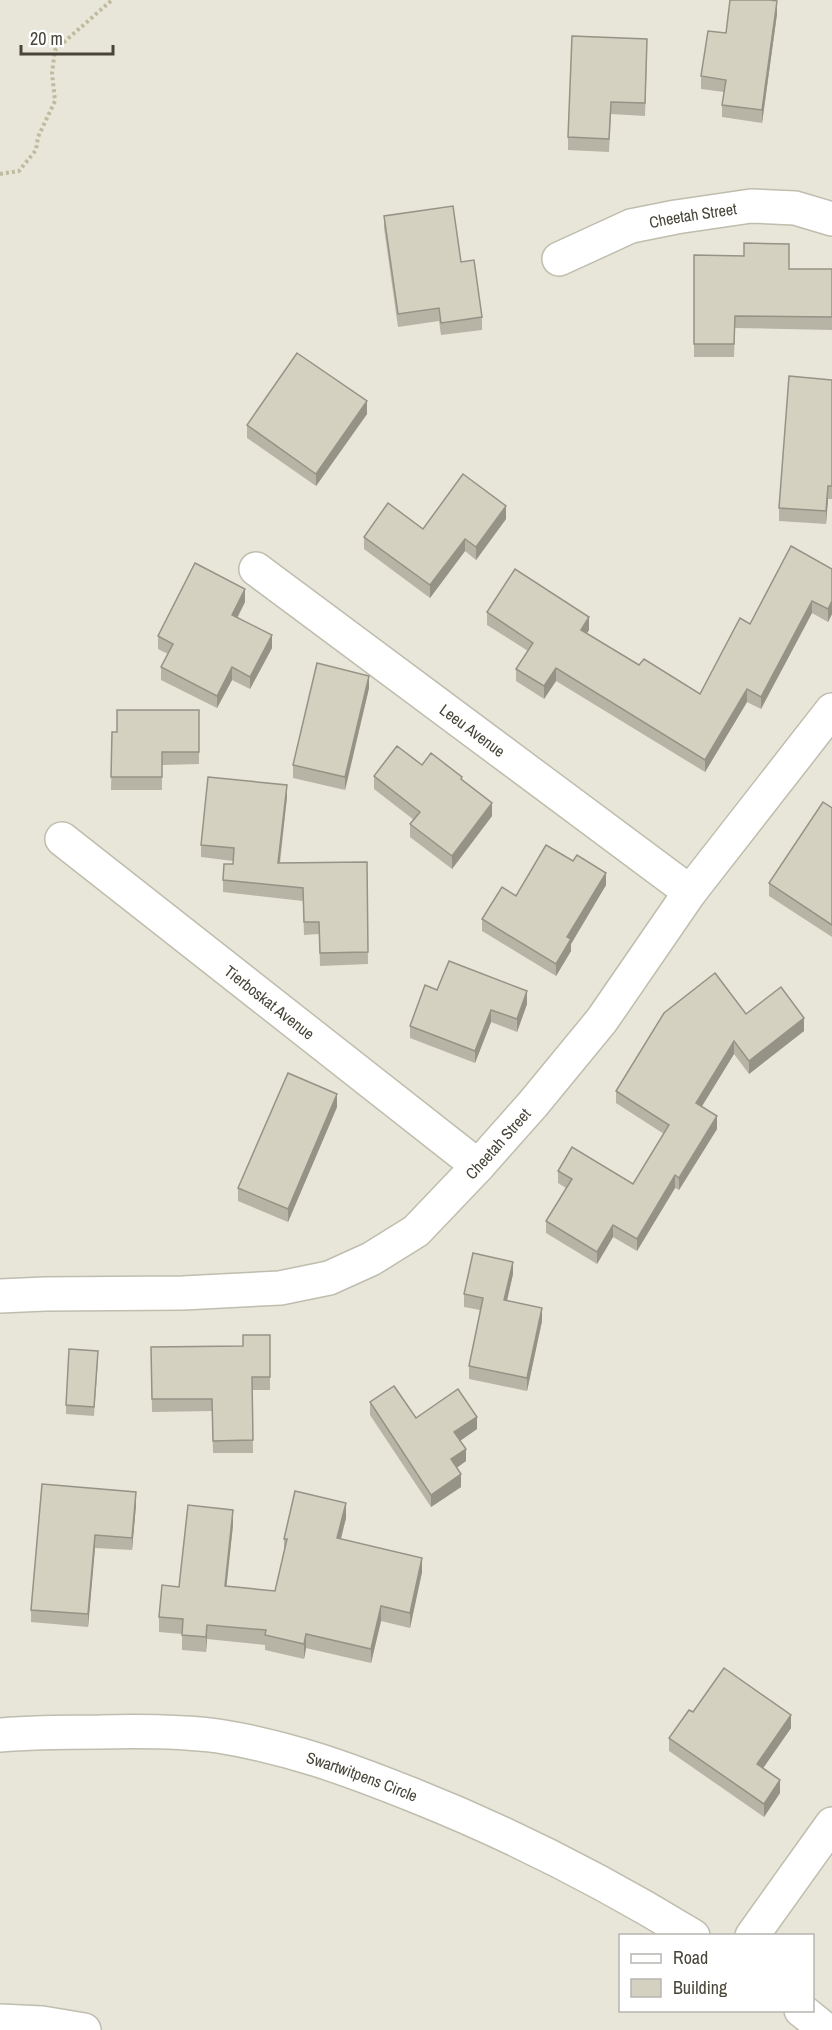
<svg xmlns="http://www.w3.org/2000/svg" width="832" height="2030" font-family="'Archivo Narrow',sans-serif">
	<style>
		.residential { fill: #e8e6d9; fill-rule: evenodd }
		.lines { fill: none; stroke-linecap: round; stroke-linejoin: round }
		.minor-casing { stroke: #bfbdad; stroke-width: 36 }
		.path { stroke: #c0bba0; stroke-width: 4; stroke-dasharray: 3 3; stroke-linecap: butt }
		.minor { stroke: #fff; stroke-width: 33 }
		.wall { fill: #b7b4a5 }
		.shaded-wall { fill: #959286 }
		.building { fill: #d5d1c0; stroke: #959286; stroke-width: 1.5 }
		.labels { text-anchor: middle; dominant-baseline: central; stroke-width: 4.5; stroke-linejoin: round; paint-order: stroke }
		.street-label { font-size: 16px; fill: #484539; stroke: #fff }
	</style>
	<rect width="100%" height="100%" fill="#f4f3ea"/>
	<path class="residential" d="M 0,0 L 832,0 L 832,2030 L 0,2030 ZM 620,1936 L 812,1936 L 812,2010 L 620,2010 Z"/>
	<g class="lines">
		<defs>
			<g id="minor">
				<path id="s1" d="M 559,259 L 631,226 L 676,217 L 751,206 L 795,208 L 832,219"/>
				<path id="s2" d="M 256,569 L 690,892"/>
				<path id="s3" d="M 62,839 L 478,1166"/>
				<path id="s4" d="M 0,1296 L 45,1294 L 183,1293 L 280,1288 L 329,1278 L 371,1259 L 416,1231 L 478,1166 L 533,1104 L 602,1020 L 690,892 L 832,710"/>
				<path id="s5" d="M 0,1735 C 33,1732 67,1732 100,1732 C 139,1731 179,1731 218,1736 C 288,1747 348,1769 413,1795 C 511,1834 603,1881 693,1936"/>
				<polyline points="752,1936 832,1824"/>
				<polyline points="801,2010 826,2030"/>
				<polyline points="0,2021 42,2023 84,2030"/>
			</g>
		</defs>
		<use href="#minor" class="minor-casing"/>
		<polyline class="path" points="0,174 19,171 36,150 38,137 55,101 52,73 55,50 112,0"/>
		<use href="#minor" class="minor"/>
	</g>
	<g class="wall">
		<polygon points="777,14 762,123 722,117 722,105 724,92 701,89 701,76 726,33"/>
		<polygon points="647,52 645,116 611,114 609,152 568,150 568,137"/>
		<polygon points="384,216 461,262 482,317 482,330 441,335 439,321 398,327 384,228"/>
		<polygon points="694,255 789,269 832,269 832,330 735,328 734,357 694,357"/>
		<polygon points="832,380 832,499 828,499 826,524 779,521 779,508"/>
		<polygon points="367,414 316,486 247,438 247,425"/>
		<polygon points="506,519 476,560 465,551 430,598 364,549 364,537"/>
		<polygon points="832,569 832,614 828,622 812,613 761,709 747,702 705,772 556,681 544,699 516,681 516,669 528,651 487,625 487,612 589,630 586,634 639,665 700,694 750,624"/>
		<polygon points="245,602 238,617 272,648 250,689 232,680 217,708 161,680 161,667 168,654 158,649 158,636"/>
		<polygon points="369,688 345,790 293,778 293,765"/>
		<polygon points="199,710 199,764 162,765 162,790 111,790 112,732 117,732"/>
		<polygon points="422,765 462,780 492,816 452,869 410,837 410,824 414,820 374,789 374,776"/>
		<polygon points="287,797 280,863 367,862 368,964 320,966 319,934 304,935 303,901 223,892 223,880 233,864 233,861 201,857 201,845"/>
		<polygon points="832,808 832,937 769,896 769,883"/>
		<polygon points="606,885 571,944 571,951 556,976 482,931 482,919 516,896"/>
		<polygon points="437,990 527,1004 517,1032 491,1022 475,1063 410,1038 410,1026"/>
		<polygon points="746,1014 804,1031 749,1074 734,1054 701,1107 717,1129 679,1190 675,1188 637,1251 613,1237 597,1264 546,1233 546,1221 566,1188 558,1183 558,1171 633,1184 664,1134 616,1103 616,1091"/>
		<polygon points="337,1107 288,1222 238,1201 238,1188"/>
		<polygon points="513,1274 507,1301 542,1321 527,1391 469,1379 469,1366 480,1310 464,1307 464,1294"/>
		<polygon points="270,1335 270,1390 252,1390 253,1453 213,1453 212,1411 152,1412 151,1347 243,1346"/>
		<polygon points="98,1360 94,1416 66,1414 66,1405"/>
		<polygon points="370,1402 416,1418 477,1429 460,1441 466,1461 456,1468 461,1487 431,1507 370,1415"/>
		<polygon points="42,1484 136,1505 132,1550 95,1548 88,1627 31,1622 31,1610"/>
		<polygon points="346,1518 341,1539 422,1572 410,1628 381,1621 371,1663 306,1648 304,1659 265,1650 265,1645 207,1639 206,1652 182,1650 182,1634 159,1632 159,1617 233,1525 226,1586 275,1591 284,1553 284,1539"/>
		<polygon points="693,1712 791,1728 763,1768 780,1793 764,1817 669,1751 669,1738"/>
	</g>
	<g class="shaded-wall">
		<polygon points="777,1 777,14 762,123 762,110"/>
		<polygon points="367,401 367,414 316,486 316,474"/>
		<polygon points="828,486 828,499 826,524 826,511"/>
		<polygon points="506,506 506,519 476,560 476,547"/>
		<polygon points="465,539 465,551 430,598 430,585"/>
		<polygon points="245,589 245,602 232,627 232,615"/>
		<polygon points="812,601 812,613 761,709 761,697"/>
		<polygon points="832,601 832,614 828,622 828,609"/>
		<polygon points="589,617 589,630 581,643 581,630"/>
		<polygon points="272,635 272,648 250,689 250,677"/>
		<polygon points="232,667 232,680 217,708 217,696"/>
		<polygon points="556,668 556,681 544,699 544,686"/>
		<polygon points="369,676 369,688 345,790 345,777"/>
		<polygon points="747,689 747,702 705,772 705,760"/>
		<polygon points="287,785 287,797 278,875 278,863"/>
		<polygon points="492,803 492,816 452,869 452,856"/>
		<polygon points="606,873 606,885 571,944 571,951 556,976 556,964 567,937"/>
		<polygon points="527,991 527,1004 517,1032 517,1019"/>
		<polygon points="491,1010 491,1022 475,1063 475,1051"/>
		<polygon points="804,1018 804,1031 749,1074 749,1061"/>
		<polygon points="734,1041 734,1054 696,1116 696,1103"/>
		<polygon points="337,1094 337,1107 288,1222 288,1209"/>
		<polygon points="717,1116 717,1129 679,1190 679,1178"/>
		<polygon points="675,1175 675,1188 637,1251 637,1239"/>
		<polygon points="613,1225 613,1237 597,1264 597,1252"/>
		<polygon points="513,1262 513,1274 504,1313 504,1300"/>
		<polygon points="542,1308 542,1321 527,1391 527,1378"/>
		<polygon points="477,1417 477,1429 454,1445 454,1432"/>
		<polygon points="466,1449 466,1461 451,1472 451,1459"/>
		<polygon points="461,1474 461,1487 431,1507 431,1495"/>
		<polygon points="136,1492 136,1505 132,1550 132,1538"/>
		<polygon points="346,1503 346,1518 337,1553 337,1538"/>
		<polygon points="233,1510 233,1525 225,1601 225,1586"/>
		<polygon points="95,1535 95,1548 88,1627 88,1614"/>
		<polygon points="422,1558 422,1572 410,1628 410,1613"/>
		<polygon points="381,1606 381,1621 371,1663 371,1649"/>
		<polygon points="207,1625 207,1639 206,1652 206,1637"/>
		<polygon points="306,1634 306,1648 304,1659 304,1644"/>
		<polygon points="791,1715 791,1728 757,1777 757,1764"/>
		<polygon points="780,1780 780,1793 764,1817 764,1804"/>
	</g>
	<g class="building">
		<polygon points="730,0 770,0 777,1 762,110 722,105 726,80 701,76 708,31 726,33"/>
		<polygon points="572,36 647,39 645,103 611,102 609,139 568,137"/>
		<polygon points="453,206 461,262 474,260 482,317 441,323 439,308 398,314 384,216"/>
		<polygon points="744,243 789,244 789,269 832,269 832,317 735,316 734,344 694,344 694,255 744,256"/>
		<polygon points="297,353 367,401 316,474 247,425"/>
		<polygon points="789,376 832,380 832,486 828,486 826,511 779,508"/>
		<polygon points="463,474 506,506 476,547 465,539 430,585 364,537 388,503 423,529"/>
		<polygon points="791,546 832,569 832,601 828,609 812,601 761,697 747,689 705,760 556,668 544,686 516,669 533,643 487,612 515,569 589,617 581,630 639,665 644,659 700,694 740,618 750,624"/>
		<polygon points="195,563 245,589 232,615 272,635 250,677 232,667 217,696 161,667 173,644 158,636"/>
		<polygon points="317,663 369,676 345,777 293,765"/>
		<polygon points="117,710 199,710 199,752 162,752 162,777 111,777 112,732 117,732"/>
		<polygon points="397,746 422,765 431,753 462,777 461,779 492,803 452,856 410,824 420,812 374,776"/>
		<polygon points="208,777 287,785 278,863 367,862 368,952 320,953 319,922 304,922 303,888 223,880 224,864 233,864 234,848 201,845"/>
		<polygon points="823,802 832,808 832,925 769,883"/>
		<polygon points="546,845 573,861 577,855 606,873 567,937 571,939 556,964 482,919 502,887 516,896"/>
		<polygon points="449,961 527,991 517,1019 491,1010 475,1051 410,1026 425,985 437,990"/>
		<polygon points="715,973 746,1014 781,987 804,1018 749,1061 734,1041 696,1103 717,1116 679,1178 675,1175 637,1239 613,1225 597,1252 546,1221 572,1179 558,1171 572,1147 633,1184 669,1125 616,1091 664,1013"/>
		<polygon points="288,1073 337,1094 288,1209 238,1188"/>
		<polygon points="473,1253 513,1262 504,1300 542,1308 527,1378 469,1366 483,1298 464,1294"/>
		<polygon points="243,1335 270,1335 270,1377 252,1377 253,1440 213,1441 212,1399 152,1399 151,1347 243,1346"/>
		<polygon points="69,1349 98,1351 94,1407 66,1405"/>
		<polygon points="394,1386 416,1418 458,1389 477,1417 454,1432 466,1449 451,1459 461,1474 431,1495 370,1402"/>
		<polygon points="42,1484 136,1492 132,1538 95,1535 88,1614 31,1610"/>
		<polygon points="295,1491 346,1503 337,1538 422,1558 410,1613 381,1606 371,1649 306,1634 304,1644 265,1635 266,1630 207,1625 206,1637 182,1635 183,1619 159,1617 162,1585 179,1587 188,1505 233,1510 225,1586 275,1591 287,1539 284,1539"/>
		<polygon points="724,1668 791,1715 757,1764 780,1780 764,1804 669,1738 689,1710 693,1712"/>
	</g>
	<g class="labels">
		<g class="street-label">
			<text stroke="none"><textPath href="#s1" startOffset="142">Cheetah Street</textPath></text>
			<text stroke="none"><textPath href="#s2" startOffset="270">Leeu Avenue</textPath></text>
			<text stroke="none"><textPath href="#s3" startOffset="264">Tierboskat Avenue</textPath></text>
			<text stroke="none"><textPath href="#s4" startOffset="549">Cheetah Street</textPath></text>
			<text stroke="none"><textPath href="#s5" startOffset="368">Swartwitpens Circle</textPath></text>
		</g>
	</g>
	<rect x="619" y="1934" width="195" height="78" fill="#ffffff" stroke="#b6b5b0" stroke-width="1.5"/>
	<rect x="631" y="1954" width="30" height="9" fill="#ffffff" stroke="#b6b5b0" stroke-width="1.5"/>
	<text x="673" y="1964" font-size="18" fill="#484539">Road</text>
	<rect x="631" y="1979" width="30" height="18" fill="#d5d1c0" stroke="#b6b5b0" stroke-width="1.5"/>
	<text x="673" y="1994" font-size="18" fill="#484539">Building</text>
	<path d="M21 45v9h92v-9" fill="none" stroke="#484539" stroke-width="3"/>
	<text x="30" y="45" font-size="18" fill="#484539" stroke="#ffffff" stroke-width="4.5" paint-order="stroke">20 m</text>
</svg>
